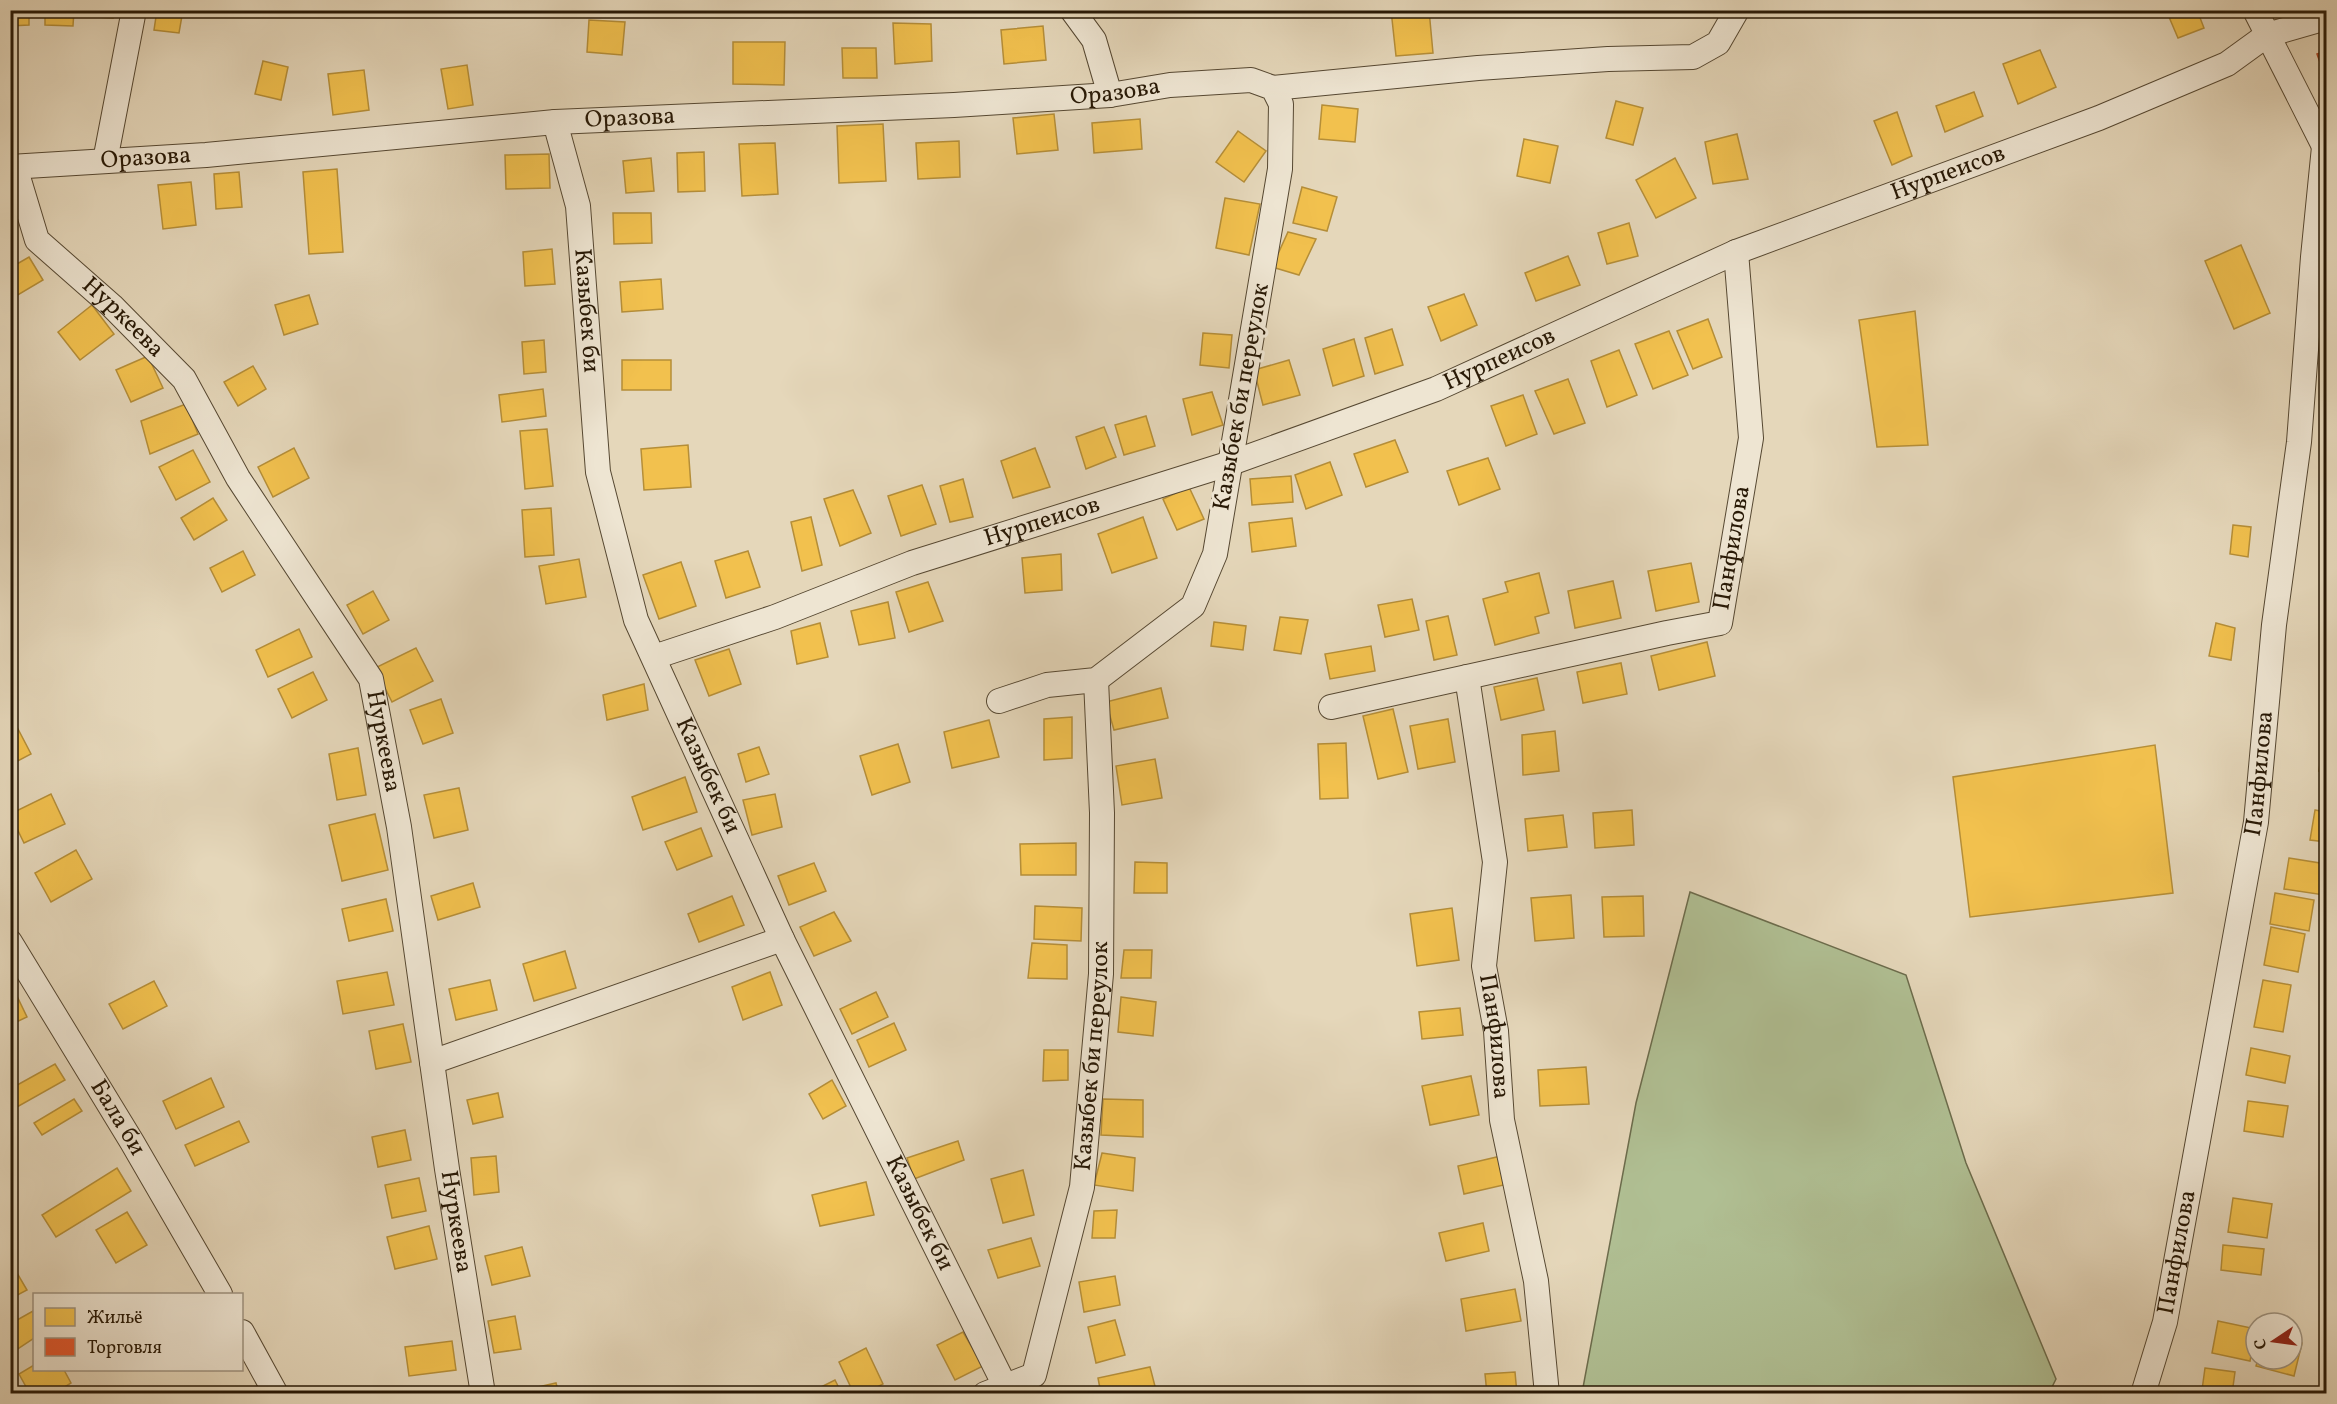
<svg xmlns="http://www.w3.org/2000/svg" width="2337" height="1404" font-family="Vollkorn,serif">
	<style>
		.green { fill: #b0bf93; stroke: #6c6c4c; stroke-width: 1.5 }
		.homes { fill: #f2c14e; stroke: #b58e38; stroke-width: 1.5 }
		.shops { fill: #e4572e; stroke: #ab4422; stroke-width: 1.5 }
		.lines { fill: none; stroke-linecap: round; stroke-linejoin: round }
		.minor-casing { stroke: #564832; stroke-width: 26 }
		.minor { stroke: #eee5d2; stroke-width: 24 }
		.labels { text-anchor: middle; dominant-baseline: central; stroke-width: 6; stroke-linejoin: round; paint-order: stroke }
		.street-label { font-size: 24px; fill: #271805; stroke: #eee5d2 }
	</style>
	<rect width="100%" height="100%" fill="#e5d7ba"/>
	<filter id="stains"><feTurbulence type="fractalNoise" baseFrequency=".00333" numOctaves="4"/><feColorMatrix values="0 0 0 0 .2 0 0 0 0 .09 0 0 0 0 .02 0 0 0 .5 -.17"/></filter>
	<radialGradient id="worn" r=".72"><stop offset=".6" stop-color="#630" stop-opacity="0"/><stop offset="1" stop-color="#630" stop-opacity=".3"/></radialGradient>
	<polygon class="green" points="1690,892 1906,975 1966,1163 2056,1379 2049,1393 1582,1393 1636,1103"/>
	<g class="homes">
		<polygon points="10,10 29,10 29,25 10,26"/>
		<polygon points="45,10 74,10 73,26 45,25"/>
		<polygon points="95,10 113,10 113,18 95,17"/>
		<polygon points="157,10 183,10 179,33 154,30"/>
		<polygon points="1391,10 1429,10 1433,53 1396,56"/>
		<polygon points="2166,10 2197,10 2204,28 2178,38"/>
		<polygon points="589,20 625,22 622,55 587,52"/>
		<polygon points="893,23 931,24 932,61 895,64"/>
		<polygon points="1043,26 1046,60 1004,64 1001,30"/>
		<polygon points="733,42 785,42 784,85 733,84"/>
		<polygon points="842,48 876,48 877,78 843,78"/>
		<polygon points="2040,50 2056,87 2018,104 2003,64"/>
		<polygon points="263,61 288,67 281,100 255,94"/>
		<polygon points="467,65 473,105 448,109 441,69"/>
		<polygon points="364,70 369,110 333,115 328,74"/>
		<polygon points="1974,92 1983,116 1945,132 1936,106"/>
		<polygon points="1616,101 1643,108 1633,145 1606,138"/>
		<polygon points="1322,105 1358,109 1355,142 1319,139"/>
		<polygon points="1897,112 1912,156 1892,165 1874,121"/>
		<polygon points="1054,114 1058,150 1017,154 1013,118"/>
		<polygon points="1140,119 1142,149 1094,153 1092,123"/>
		<polygon points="883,124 886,181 839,183 837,126"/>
		<polygon points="1238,131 1266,151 1244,182 1216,162"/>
		<polygon points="1737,134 1748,179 1713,184 1705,142"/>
		<polygon points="1524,139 1558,146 1550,183 1517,176"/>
		<polygon points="959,141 960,177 918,179 916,143"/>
		<polygon points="775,143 778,194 742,196 739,144"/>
		<polygon points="704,152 705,191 678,192 677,153"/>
		<polygon points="549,154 550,188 506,189 505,155"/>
		<polygon points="651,158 654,191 626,193 623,161"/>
		<polygon points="1675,158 1696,198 1656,218 1636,180"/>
		<polygon points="337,169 343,252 309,254 303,172"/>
		<polygon points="239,172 242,207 216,209 214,174"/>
		<polygon points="191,182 196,225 163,229 158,185"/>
		<polygon points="1302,187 1337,197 1327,231 1293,223"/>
		<polygon points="1225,198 1260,204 1249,255 1216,248"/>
		<polygon points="613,213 651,213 652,243 614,244"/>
		<polygon points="1629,223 1638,256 1607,264 1598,233"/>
		<polygon points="1288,232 1316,239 1299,275 1272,267"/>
		<polygon points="2241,245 2270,313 2234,329 2205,261"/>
		<polygon points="552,249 555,284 525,286 523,252"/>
		<polygon points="1568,256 1580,285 1536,301 1525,273"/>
		<polygon points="29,257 43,280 11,299 10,268"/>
		<polygon points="661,279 663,309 622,312 620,282"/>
		<polygon points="1464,294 1477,325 1441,341 1428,307"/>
		<polygon points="309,295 318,324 284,335 275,305"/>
		<polygon points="92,305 114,334 80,360 58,332"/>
		<polygon points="1915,311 1928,445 1877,447 1859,320"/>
		<polygon points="1708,319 1722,357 1693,369 1677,331"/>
		<polygon points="1392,329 1403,365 1375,374 1365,338"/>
		<polygon points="1669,331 1688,375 1653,389 1635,344"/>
		<polygon points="1203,333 1232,335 1229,368 1200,365"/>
		<polygon points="1354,339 1364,376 1333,386 1323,349"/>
		<polygon points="544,340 546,372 524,374 522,342"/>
		<polygon points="1619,350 1637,395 1607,407 1591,361"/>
		<polygon points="148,356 163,388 131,402 116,370"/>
		<rect x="622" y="360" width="49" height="30"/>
		<polygon points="1289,360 1300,395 1263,405 1254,370"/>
		<polygon points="253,366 266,389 238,406 224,382"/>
		<polygon points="1568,379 1585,423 1554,434 1535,391"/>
		<polygon points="543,389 546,416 502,422 499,395"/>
		<polygon points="1212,392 1223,425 1192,435 1183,399"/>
		<polygon points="1523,395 1537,434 1506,446 1491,406"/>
		<polygon points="186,404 198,434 150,454 141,421"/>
		<polygon points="1146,416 1155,446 1124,455 1115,425"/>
		<polygon points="1104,427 1116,457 1086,469 1076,437"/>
		<polygon points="547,429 553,486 525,489 520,431"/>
		<polygon points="1395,440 1408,472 1366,487 1354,454"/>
		<polygon points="688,445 691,487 644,490 641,449"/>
		<polygon points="294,448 309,478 273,497 258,467"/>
		<polygon points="1035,448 1050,487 1013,498 1001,461"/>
		<polygon points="193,450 210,482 176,500 159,467"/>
		<polygon points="1488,458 1500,489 1459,505 1447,471"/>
		<polygon points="1330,462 1342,495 1306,509 1295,475"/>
		<polygon points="1291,476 1293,502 1252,505 1250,479"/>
		<polygon points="963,479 973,517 950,522 940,486"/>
		<polygon points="922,485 936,524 901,536 888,496"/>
		<polygon points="1189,487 1204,519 1177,530 1163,499"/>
		<polygon points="853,490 871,533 840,546 824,499"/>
		<polygon points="213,498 227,520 194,540 181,518"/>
		<polygon points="551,508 554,555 525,557 522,510"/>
		<polygon points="811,517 822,565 802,571 791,522"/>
		<polygon points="1143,517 1157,558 1112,573 1098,534"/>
		<polygon points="1292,518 1296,546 1252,552 1249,523"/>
		<polygon points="2233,525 2251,527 2248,557 2230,554"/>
		<polygon points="243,551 255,575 222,592 210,568"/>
		<polygon points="748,551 760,587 726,598 715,561"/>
		<polygon points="1061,554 1062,590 1025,593 1022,558"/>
		<polygon points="579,559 586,597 546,604 539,566"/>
		<polygon points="681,562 696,606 659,619 643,575"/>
		<polygon points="1691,563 1699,602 1656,611 1648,571"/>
		<polygon points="1539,573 1549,613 1535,617 1539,633 1495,645 1483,599 1508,592 1505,582"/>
		<polygon points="1613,581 1621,618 1575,628 1568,591"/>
		<polygon points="928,582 943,621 909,632 896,592"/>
		<polygon points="373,591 389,620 363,634 347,605"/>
		<polygon points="1412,599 1419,630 1385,637 1378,605"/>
		<polygon points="888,602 895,638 859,645 851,611"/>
		<polygon points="1448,616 1457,655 1434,660 1426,621"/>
		<polygon points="1280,617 1308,620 1301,654 1274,650"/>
		<polygon points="1214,622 1246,626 1243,650 1211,646"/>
		<polygon points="820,623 828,657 797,664 791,631"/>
		<polygon points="2216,623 2235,628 2231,660 2209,656"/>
		<polygon points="299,629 312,657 268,677 256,650"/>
		<polygon points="1707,642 1715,676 1659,690 1651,656"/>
		<polygon points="1371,646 1375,671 1330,679 1325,654"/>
		<polygon points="416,648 433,681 392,702 375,668"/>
		<polygon points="729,649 741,684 709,696 695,660"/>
		<polygon points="1621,663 1627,694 1583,703 1577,672"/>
		<polygon points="313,672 327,700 292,718 278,689"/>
		<polygon points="1537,678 1544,710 1501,720 1494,687"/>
		<polygon points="644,684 648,710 607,720 603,695"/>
		<polygon points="1161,688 1168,718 1114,730 1106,702"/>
		<polygon points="2324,696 2326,697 2326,723 2322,723"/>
		<polygon points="441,699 453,733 423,744 410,710"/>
		<polygon points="1393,709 1408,772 1378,779 1363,716"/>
		<polygon points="1072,717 1072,758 1044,760 1044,719"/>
		<polygon points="1448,719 1455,762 1418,769 1410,726"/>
		<polygon points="989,720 999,757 952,768 944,732"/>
		<polygon points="17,727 31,754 10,765 10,731"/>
		<polygon points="1555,731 1559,771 1523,775 1522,735"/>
		<polygon points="2323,739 2326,740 2326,771 2319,771"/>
		<polygon points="1346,743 1348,798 1320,799 1318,744"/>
		<polygon points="898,744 910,782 872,795 860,756"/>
		<polygon points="2155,745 2173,893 1970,917 1953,777"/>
		<polygon points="759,747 769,774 746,782 738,754"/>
		<polygon points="358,748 366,795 337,800 329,754"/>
		<polygon points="1155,759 1162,798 1122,805 1116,766"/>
		<polygon points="685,777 697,812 643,830 632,797"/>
		<polygon points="459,788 468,830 434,838 424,795"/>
		<polygon points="51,794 65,824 24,843 10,814"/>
		<polygon points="775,794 782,827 752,835 743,800"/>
		<polygon points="1632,810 1634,845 1595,848 1593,813"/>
		<polygon points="2315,810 2326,812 2326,842 2310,840"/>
		<polygon points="375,814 388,870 342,881 329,825"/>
		<polygon points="1563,815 1567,847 1528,851 1525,819"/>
		<polygon points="701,828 712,856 677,870 665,842"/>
		<polygon points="1076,843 1076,875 1021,875 1020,844"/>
		<polygon points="76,850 92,879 51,902 35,873"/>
		<polygon points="2289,858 2326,864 2324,895 2284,889"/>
		<polygon points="1135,862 1167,863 1167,893 1134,893"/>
		<polygon points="814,863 826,891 789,905 778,876"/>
		<polygon points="473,883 480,907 438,920 431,896"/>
		<polygon points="2275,893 2314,900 2309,931 2270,924"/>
		<polygon points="1571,895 1574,938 1535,941 1531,898"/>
		<polygon points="732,896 744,925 699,942 688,914"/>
		<polygon points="1643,896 1644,936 1604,937 1602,897"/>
		<polygon points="386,899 393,931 349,941 342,909"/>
		<polygon points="1035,906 1082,908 1081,941 1034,939"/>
		<polygon points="1452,908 1459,960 1417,966 1410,914"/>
		<polygon points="834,912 851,941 814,956 800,927"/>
		<polygon points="2271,927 2305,934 2298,972 2264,965"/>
		<polygon points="1032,943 1067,945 1067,979 1028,978"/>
		<polygon points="1124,950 1152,950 1151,978 1121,978"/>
		<polygon points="565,951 576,988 534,1001 523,964"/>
		<polygon points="387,972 394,1005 343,1014 337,981"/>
		<polygon points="770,972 782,1005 743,1020 732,987"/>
		<polygon points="490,980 497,1010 456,1020 449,989"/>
		<polygon points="2263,980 2291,985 2283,1032 2254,1027"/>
		<polygon points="154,981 167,1006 123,1029 109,1004"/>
		<polygon points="15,992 27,1017 10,1025 10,994"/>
		<polygon points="876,992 888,1017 852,1034 840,1009"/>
		<polygon points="1121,997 1156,1002 1153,1036 1118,1032"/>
		<polygon points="1460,1008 1463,1035 1422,1039 1419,1012"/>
		<polygon points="894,1023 906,1050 869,1067 857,1040"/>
		<polygon points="403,1024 411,1062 376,1069 369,1031"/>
		<polygon points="2251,1048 2290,1056 2285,1083 2246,1075"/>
		<polygon points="1044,1050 1068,1050 1068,1080 1043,1081"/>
		<polygon points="55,1064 65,1080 17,1107 10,1096 10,1089"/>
		<polygon points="1586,1067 1589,1104 1540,1106 1538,1070"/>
		<polygon points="1471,1076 1479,1115 1430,1125 1422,1086"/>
		<polygon points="211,1078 224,1107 176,1129 163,1101"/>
		<polygon points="832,1080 846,1106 823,1119 809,1094"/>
		<polygon points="498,1093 503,1117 473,1124 467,1100"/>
		<polygon points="74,1099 82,1111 42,1135 34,1123"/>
		<polygon points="1103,1099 1143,1100 1143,1137 1101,1135"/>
		<polygon points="2248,1101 2288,1106 2283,1137 2244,1131"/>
		<polygon points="239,1121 249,1142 195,1166 185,1145"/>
		<polygon points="405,1130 411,1160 378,1167 372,1137"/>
		<polygon points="958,1141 964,1160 914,1179 907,1158"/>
		<polygon points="1102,1153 1135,1158 1133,1191 1094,1185"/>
		<polygon points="496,1156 499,1192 474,1195 471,1158"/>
		<polygon points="1501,1156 1508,1184 1464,1194 1458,1166"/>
		<polygon points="117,1168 131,1191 56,1237 42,1215"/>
		<polygon points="1023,1170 1034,1215 1003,1223 991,1179"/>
		<polygon points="419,1178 426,1211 392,1218 385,1185"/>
		<polygon points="866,1182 874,1215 820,1226 812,1195"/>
		<polygon points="2233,1198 2272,1204 2267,1238 2228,1232"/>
		<polygon points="1117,1210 1115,1238 1092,1238 1094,1211"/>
		<polygon points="127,1212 147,1245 116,1263 96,1230"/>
		<polygon points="1483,1223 1489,1251 1446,1261 1439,1233"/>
		<polygon points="429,1226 437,1259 395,1269 387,1237"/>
		<polygon points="1031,1238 1040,1266 998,1278 988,1250"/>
		<polygon points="2223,1245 2264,1249 2261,1275 2221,1270"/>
		<polygon points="522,1247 530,1276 492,1285 485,1256"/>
		<polygon points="10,1261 27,1290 10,1299"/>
		<polygon points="1115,1276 1120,1305 1084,1312 1079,1282"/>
		<polygon points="1515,1289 1521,1321 1466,1331 1461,1299"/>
		<polygon points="33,1311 34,1338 10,1354 10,1324"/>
		<polygon points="515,1316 521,1349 494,1353 488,1321"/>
		<polygon points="1115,1320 1125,1355 1096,1363 1088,1327"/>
		<polygon points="2218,1321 2256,1329 2250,1361 2212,1353"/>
		<polygon points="963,1332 983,1366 955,1380 937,1345"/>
		<polygon points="2292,1340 2302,1343 2294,1376 2256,1366 2258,1359 2292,1359"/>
		<polygon points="452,1341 456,1370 409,1376 405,1347"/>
		<polygon points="866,1348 883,1384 864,1394 854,1394 839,1362"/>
		<polygon points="34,1365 34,1370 64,1370 71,1383 54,1394 30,1394 19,1374"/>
		<polygon points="1150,1367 1157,1394 1101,1394 1098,1378"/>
		<polygon points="2205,1368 2235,1372 2232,1394 2202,1390"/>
		<polygon points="1515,1372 1517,1394 1487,1394 1485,1374"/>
		<polygon points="835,1380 842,1394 807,1394"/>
		<polygon points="556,1383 559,1394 517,1394 516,1392"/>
	</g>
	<polygon class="shops" points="2326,51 2326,79 2317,54"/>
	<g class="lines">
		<defs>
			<g id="minor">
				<polyline points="1072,10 1094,40 1110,95"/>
				<polyline points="2255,10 2326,150"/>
				<polyline points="1273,88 1478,68 1608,59 1693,57 1718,43 1737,10"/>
				<path id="s1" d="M 555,122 L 578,206 L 598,472 L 636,620 L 782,939 L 1005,1386"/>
				<polyline points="105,161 134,10"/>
				<path id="s2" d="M 10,167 L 206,155 L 555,122 L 954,105 L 1110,95 L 1170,85 L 1251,80 L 1273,88 L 1281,104 L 1280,169 L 1215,554 L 1193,606 L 1096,680 L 1047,685 L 999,701"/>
				<path id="s3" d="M 15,167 L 37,240 L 112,306 L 184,379 L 238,478 L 371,679 L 399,827 L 447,1169 L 483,1394"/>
				<path id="s4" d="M 654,657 L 775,617 L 912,563 L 1231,463 L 1436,389 L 1736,252 L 2099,118 L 2227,64 L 2267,35 L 2326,18"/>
				<path id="s5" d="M 1467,677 L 1495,862 L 1484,966 L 1496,1031 L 1502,1120 L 1536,1281 L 1547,1394"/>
				<path id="s6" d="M 1331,707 L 1667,633 L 1720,623 L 1751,438 L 1736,252"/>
				<path id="s7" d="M 10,942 L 132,1142 L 220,1294"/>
				<polyline points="432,1062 782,939"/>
				<polyline points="242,1332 276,1394"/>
				<path id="s8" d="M 985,1394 L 1034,1375 L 1082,1187 L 1101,974 L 1102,813 L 1096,680"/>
				<path id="s9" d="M 2143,1394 L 2165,1322 L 2256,822 L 2274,625 L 2299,442 L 2313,257 L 2324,147"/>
			</g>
		</defs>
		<use href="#minor" class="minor-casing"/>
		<use href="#minor" class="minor"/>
	</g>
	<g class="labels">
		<g class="street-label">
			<text stroke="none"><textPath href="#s2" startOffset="1108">Оразова</textPath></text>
			<text stroke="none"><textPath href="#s2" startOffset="622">Оразова</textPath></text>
			<text stroke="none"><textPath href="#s2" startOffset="136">Оразова</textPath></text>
			<text stroke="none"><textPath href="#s4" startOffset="1383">Нурпеисов</textPath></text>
			<text stroke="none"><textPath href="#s1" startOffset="192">Казыбек би</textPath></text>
			<text stroke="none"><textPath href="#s3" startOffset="192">Нуркеева</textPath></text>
			<text stroke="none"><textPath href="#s4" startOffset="897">Нурпеисов</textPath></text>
			<text transform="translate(1242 397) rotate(-80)">Казыбек би переулок</text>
			<text stroke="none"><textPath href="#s4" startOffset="411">Нурпеисов</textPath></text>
			<text stroke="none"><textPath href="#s6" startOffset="474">Панфилова</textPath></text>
			<text stroke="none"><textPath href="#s3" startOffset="696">Нуркеева</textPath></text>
			<text stroke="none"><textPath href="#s9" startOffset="632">Панфилова</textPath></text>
			<text stroke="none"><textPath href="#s1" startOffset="678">Казыбек би</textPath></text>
			<text stroke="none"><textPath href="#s5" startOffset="363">Панфилова</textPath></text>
			<text stroke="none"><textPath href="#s8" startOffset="378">Казыбек би переулок</textPath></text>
			<text stroke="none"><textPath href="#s7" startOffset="206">Бала би</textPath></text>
			<text stroke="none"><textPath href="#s1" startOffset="1164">Казыбек би</textPath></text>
			<text stroke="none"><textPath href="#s3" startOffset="1182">Нуркеева</textPath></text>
			<text stroke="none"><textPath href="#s9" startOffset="146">Панфилова</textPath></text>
		</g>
	</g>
	<rect width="2337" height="1404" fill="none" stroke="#e5d7ba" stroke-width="36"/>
	<rect x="12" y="12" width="2313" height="1380" fill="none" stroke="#271805" stroke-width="3"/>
	<rect x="18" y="18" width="2301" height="1368" fill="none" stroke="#271805" stroke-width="1.5"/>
	<rect x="33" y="1293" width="210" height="78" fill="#eee5d2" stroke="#9e9380" stroke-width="1.5"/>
	<rect x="45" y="1308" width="30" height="18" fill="#f2c14e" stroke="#9e9380" stroke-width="1.5"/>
	<text x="87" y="1323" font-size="18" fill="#271805">Жильё</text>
	<rect x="45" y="1338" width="30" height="18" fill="#e4572e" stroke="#9e9380" stroke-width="1.5"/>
	<text x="87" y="1353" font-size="18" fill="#271805">Торговля</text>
	<g transform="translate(2274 1341) rotate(257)"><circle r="28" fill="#eee5d2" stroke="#9e9380" stroke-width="1.5"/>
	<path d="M0-4.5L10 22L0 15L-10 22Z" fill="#8f2418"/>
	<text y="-9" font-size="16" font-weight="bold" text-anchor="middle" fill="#271805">С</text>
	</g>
	<rect width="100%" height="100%" filter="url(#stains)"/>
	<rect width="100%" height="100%" fill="url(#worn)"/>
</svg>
